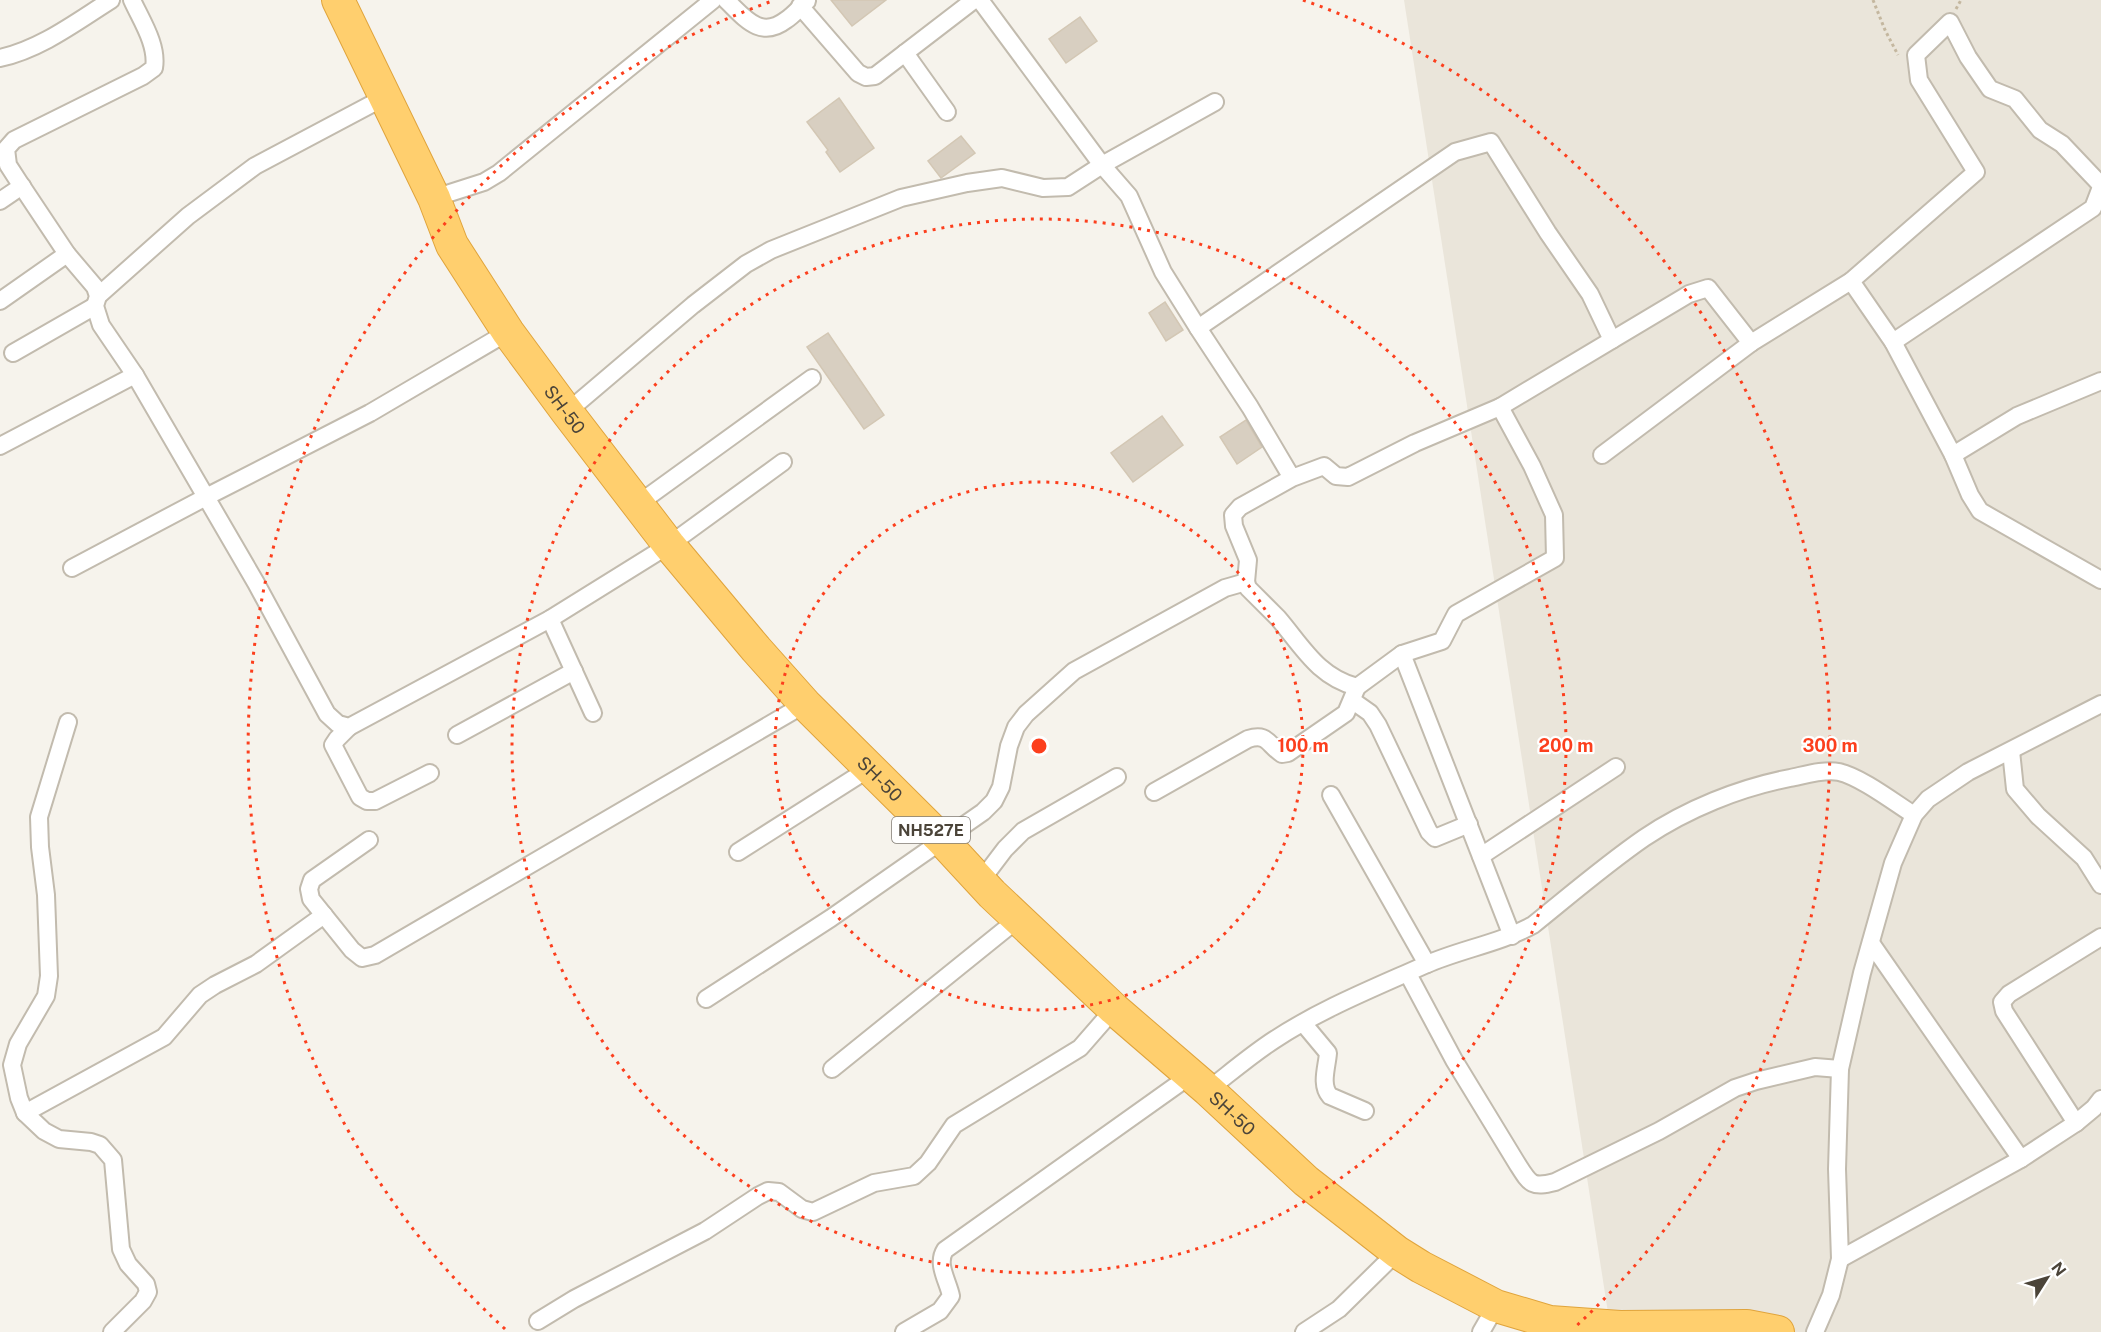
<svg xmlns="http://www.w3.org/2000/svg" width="2101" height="1332" font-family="'Public Sans',sans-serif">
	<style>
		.residential { fill: #eae5da }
		.building { fill: #d8cfc1; stroke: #d3c7b4; stroke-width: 1.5 }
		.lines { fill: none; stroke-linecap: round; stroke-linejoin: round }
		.street-casing { stroke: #c2bbae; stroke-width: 20 }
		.highway-casing { stroke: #e0a43c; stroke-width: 34 }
		.path { stroke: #c4b79f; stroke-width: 3; stroke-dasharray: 3 3; stroke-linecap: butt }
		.street { stroke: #fff; stroke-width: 16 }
		.highway { stroke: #ffcf6e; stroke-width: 32 }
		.ring { fill: none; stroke: #fc3f1d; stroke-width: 3; stroke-dasharray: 3 6 }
		.labels { text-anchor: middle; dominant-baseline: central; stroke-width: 4.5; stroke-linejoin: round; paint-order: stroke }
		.shield { fill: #fff; stroke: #817c74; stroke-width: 1.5 }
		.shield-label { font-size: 16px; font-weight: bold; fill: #4b4439 }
		.street-label { font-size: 18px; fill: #4b4439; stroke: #fff }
		.centre { fill: #fc3f1d; stroke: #fff; stroke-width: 3 }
		.ring-label { font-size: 18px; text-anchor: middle; font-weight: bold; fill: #fc3f1d; stroke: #fff; stroke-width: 4.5; stroke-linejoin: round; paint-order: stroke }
	</style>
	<rect width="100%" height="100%" fill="#f6f3ec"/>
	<polygon class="residential" points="1404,0 2101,0 2101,1332 1611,1332"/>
	<g class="building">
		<polygon points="831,0 886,0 852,26"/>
		<polygon points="1080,17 1097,41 1066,63 1049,39"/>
		<polygon points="839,98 874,148 840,172 826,152 828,150 807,122"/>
		<polygon points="961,136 975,153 941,178 928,161"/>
		<polygon points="1165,302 1183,330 1166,341 1149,313"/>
		<polygon points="828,333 884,415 864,429 807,347"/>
		<polygon points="1162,416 1183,445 1133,482 1111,453"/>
		<polygon points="1246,420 1262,447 1237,464 1220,437"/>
	</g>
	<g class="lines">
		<defs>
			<g id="street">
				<path d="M 726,0 C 744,17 760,40 786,20 C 794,15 800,7 807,1"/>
				<polyline points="980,0 1102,165 1129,196 1163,272 1198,328"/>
				<polyline points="800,6 858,73 866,77 875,76 974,0"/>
				<polyline points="905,53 947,112"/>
				<path d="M 0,58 C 41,49 76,22 111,0"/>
				<polyline points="434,198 484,182 499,173 713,0"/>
				<polyline points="0,201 22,186"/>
				<polyline points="1851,281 1893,342 1953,455 1970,495 1980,511 2101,580"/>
				<polyline points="98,296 188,216 255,166 385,97"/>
				<polyline points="0,301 67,254"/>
				<polyline points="1612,340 1689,294 1708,288 1751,343 1851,281 1976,172 1919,80 1916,55 1950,22 1968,57 1990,89 2015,99 2040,130 2062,144 2101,185"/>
				<polyline points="1893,342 2093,208 2101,187"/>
				<polyline points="13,353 95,306"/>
				<polyline points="135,375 206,497 370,413 508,332"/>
				<polyline points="567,412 693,305 746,264 771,250 901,198 967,183 1002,178 1043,188 1068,187 1102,165 1215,102"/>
				<path d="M 0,446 L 135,375 L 101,325 L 95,306 L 98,296 L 95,287 L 67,254 L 19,182 L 8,165 L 6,149 L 14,140 L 143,76 L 154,68 C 158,45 141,20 132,0"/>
				<polyline points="1602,455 1751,343"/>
				<polyline points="1953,455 2017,416 2101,381"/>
				<polyline points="638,504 812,378"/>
				<polyline points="72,568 206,497 256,583 327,714 338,724 349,727 550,619 669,545 783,462"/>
				<path d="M 1246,582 L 1248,588 C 1258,598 1268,608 1278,618 C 1302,646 1318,677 1357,687 L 1402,654 L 1442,641 L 1456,614 L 1555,558 L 1554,515 L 1532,466 L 1500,407"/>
				<polyline points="550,619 593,713"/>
				<polyline points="1402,654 1512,936"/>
				<polyline points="1353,701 1370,713 1378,725 1429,832 1435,838 1469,824"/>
				<polyline points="68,722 39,817 40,847 46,895 49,976 46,996 18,1044 12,1065 19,1098 25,1113 44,1131 59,1139 91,1142 100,1145 113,1160 121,1249 128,1264 146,1284 148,1292 143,1301 112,1332"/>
				<polyline points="349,727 337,739 333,745 360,797 367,801 375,801 430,773"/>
				<polyline points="457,735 574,671"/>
				<polyline points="2011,751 2015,789 2038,816 2084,858 2101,885"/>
				<path d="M 1154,792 L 1248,739 C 1268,733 1267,744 1282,754 L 1288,753 L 1346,713 L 1357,687"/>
				<polyline points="1331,795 1427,964"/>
				<polyline points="369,840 312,880 309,889 311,899 352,950 362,958 375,955 805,704"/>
				<polyline points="738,852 870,768"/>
				<polyline points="1481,856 1616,767"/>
				<polyline points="980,882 1005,849 1023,831 1117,777"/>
				<polyline points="1871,943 2021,1159"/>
				<path d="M 1408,974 L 1454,1060 L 1518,1165 C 1530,1184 1532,1188 1555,1182 L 1659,1131 L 1735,1088 L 1756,1081 L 1815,1067 L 1840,1069"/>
				<polyline points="706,999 831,918 983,812 994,801 1001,787 1009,746 1016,727 1026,714 1074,671 1225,588 1246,582 1248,560 1234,526 1233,515 1240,507 1292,478 1324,466 1336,476 1348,477 1415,443 1500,407 1612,340 1590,294 1548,233 1491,142 1455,152 1198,328 1250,407 1292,478"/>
				<path d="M 1303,1023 L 1328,1053 C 1327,1067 1320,1085 1330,1096 L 1365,1111"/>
				<polyline points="832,1069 1018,919"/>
				<path d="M 1208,1090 C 1230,1073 1251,1055 1274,1040 C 1321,1009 1374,988 1425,965 C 1461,949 1498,944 1533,925 C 1569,896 1605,865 1644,838 C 1687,809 1739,788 1790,778 C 1805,775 1824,769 1839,772 C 1861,777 1895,803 1914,815"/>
				<polyline points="25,1113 164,1037 200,995 215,985 256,964 324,915"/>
				<polyline points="2076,1123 2004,1011 2002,1002 2009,994 2101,937"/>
				<polyline points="1840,1259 2021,1159 2076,1123 2094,1108 2101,1099"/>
				<polyline points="538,1321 574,1299 705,1231 758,1196 768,1191 779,1192 802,1209 813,1212 874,1183 914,1176 928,1163 954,1125 1080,1048 1114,1009"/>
				<path d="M 904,1332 L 940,1311 L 951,1296 C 948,1281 936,1264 945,1250 L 1191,1075"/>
				<polyline points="1304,1332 1339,1309 1397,1252"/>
				<polyline points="1481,1332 1496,1306"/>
				<polyline points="1815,1332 1831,1295 1840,1259 1837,1169 1840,1069 1862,973 1893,863 1914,815 1928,799 1968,772 2101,704"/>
			</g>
			<g id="highway">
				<path id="s1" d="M 338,0 L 434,198 L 452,245 L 508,332 L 567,412 L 669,545 L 756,649 L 805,704 L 943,841 L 992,894 L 1114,1009 L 1208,1090 L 1306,1181 L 1397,1252 L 1421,1267 L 1496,1306 L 1550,1322 L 1620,1327 L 1747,1326 L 1778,1332"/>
			</g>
		</defs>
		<use href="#street" class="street-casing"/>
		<use href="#highway" class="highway-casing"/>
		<g class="path">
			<polyline points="1873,0 1885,30 1898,55"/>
			<polyline points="1956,9 1961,0"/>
		</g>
		<use href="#street" class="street"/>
		<use href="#highway" class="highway"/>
	</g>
	<g class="ring">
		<circle cx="1039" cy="746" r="264"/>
		<circle cx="1039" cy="746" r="527"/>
		<path d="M505 1329A791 791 0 0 1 775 0M1303 0A791 791 0 0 1 1573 1329"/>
	</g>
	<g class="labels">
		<rect class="shield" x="892" y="817" width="78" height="26" rx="4.5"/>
		<g class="shield-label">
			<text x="931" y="830">NH527E</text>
		</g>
		<g class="street-label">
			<text stroke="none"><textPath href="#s1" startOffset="470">SH-50</textPath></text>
			<text stroke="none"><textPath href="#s1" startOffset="956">SH-50</textPath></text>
			<text stroke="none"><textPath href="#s1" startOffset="1442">SH-50</textPath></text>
		</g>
	</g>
	<circle cx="1039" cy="746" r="9" class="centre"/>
	<g class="ring-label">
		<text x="1303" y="752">100 m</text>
		<text x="1566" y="752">200 m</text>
		<text x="1830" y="752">300 m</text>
	</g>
	<g transform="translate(2047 1278) rotate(53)" stroke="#ffffff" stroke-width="4.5" paint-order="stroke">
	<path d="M0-4.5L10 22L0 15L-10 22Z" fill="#4b4439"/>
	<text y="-9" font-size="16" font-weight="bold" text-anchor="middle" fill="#4b4439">N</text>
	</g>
</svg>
